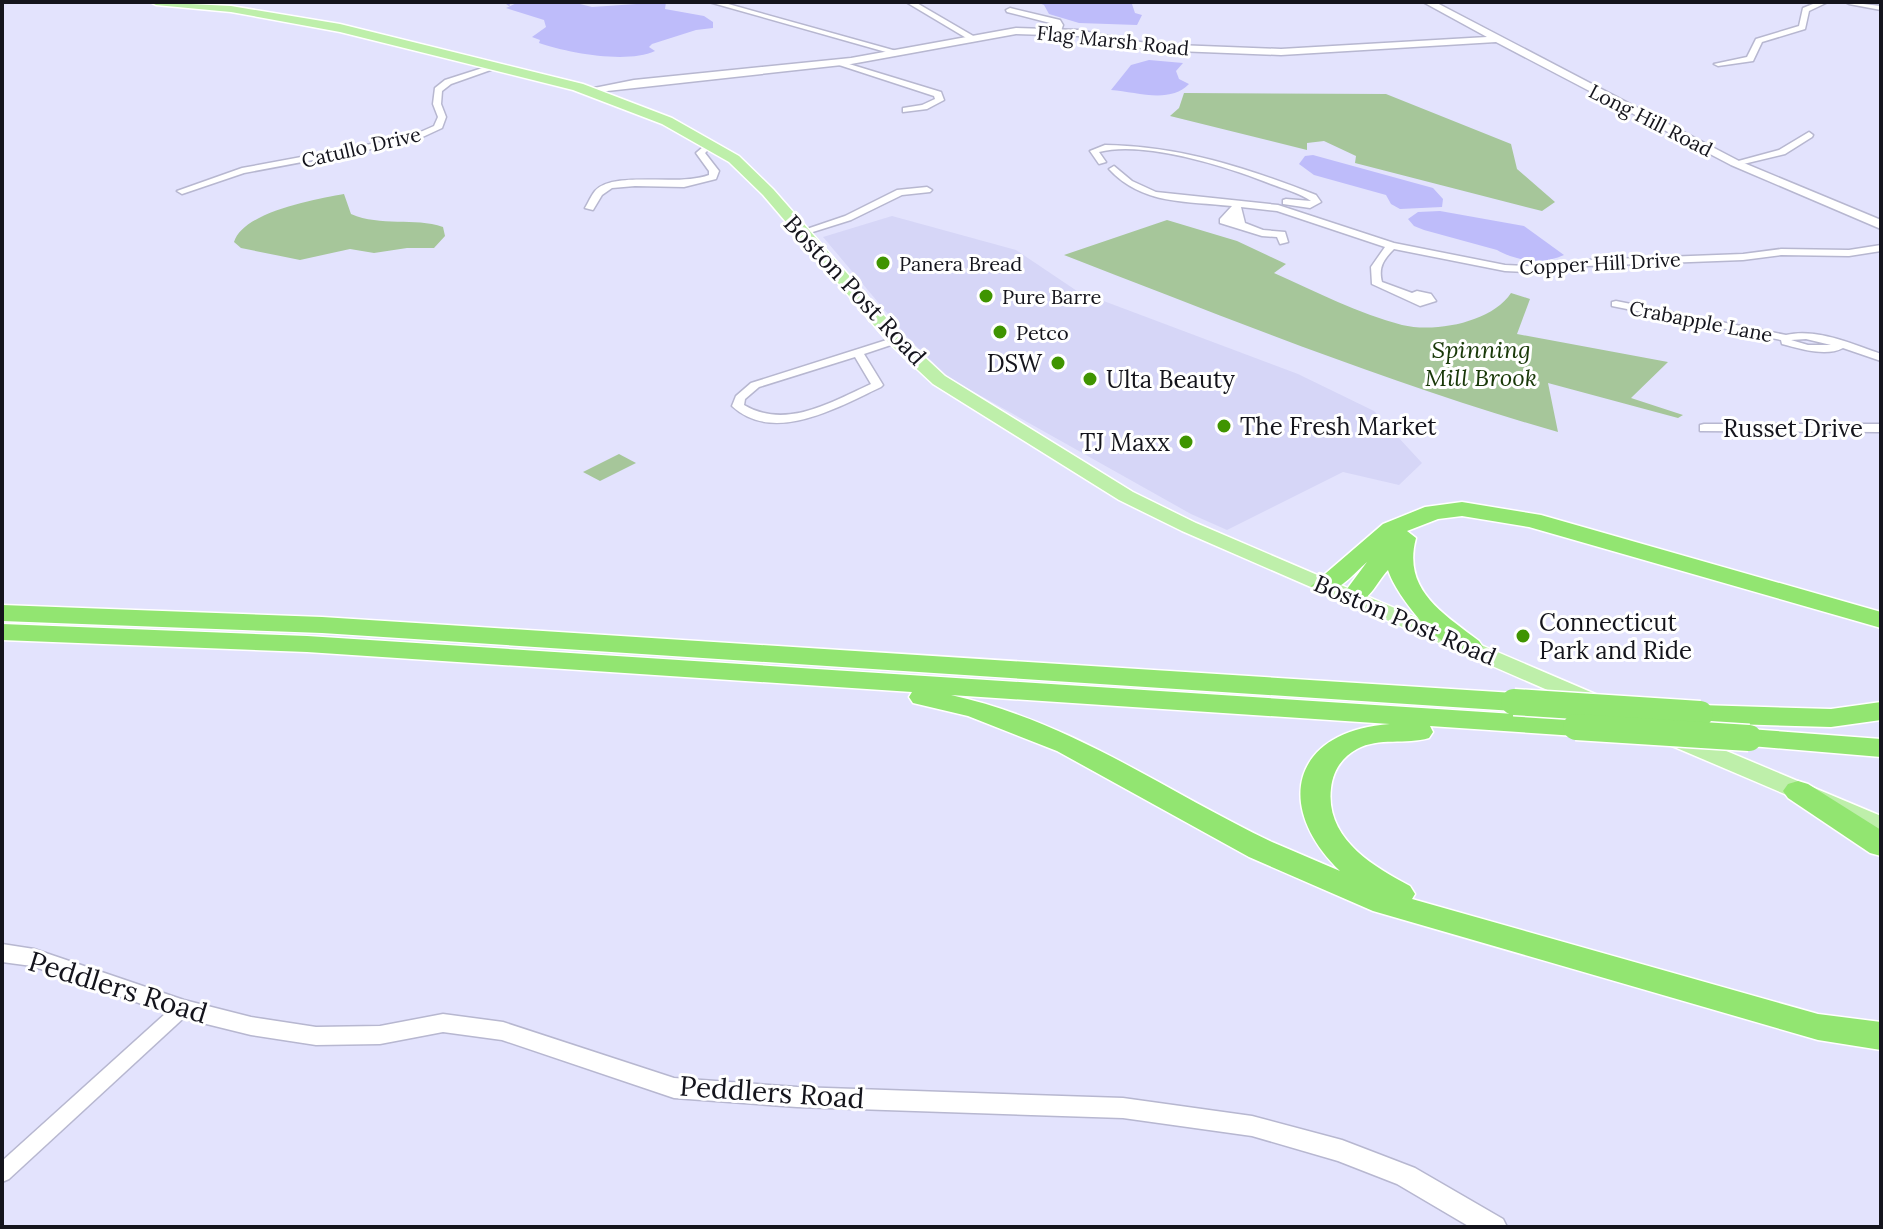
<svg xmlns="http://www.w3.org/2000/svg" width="1883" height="1229" font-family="Lora,serif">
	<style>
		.built { fill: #d6d6f7 }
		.green { fill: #a6c69a }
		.water { fill: #bebcfa }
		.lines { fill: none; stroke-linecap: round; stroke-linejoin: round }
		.stream { stroke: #bebcfa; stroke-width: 2 }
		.minor-casing { stroke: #b7b7d0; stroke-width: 3 }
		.tertiary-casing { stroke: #b7b7d0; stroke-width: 3 }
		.primary-casing { stroke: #fff; stroke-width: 3 }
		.motorway-casing { stroke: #fff; stroke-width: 3 }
		.minor { fill: #fff; fill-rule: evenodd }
		.tertiary { fill: #fff; fill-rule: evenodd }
		.primary { fill: #beefaa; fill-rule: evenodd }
		.motorway { fill: #92e571; fill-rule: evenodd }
		.motorway-bridge-casing { stroke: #fff; stroke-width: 29; stroke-linecap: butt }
		.motorway-bridge { stroke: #92e571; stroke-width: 26 }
		.poi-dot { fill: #3f9401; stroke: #fff; stroke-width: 3 }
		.labels { text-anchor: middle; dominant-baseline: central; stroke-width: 6; stroke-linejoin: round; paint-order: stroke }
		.far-street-label { font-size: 20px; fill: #14141c; stroke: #fff }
		.far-poi-label { font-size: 20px; fill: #14141c; stroke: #fff; text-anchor: start }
		.street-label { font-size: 24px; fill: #14141c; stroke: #fff }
		.park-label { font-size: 24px; font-style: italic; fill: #183808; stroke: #fff }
		.poi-label { font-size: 24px; fill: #14141c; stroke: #fff; text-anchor: start }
		.near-street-label { font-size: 28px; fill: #14141c; stroke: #fff }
	</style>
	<rect width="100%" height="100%" fill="#e3e3fd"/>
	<polygon class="built" points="892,216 1016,250 1077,291 1298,374 1374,411 1422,463 1399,485 1343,472 1227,530 1191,514 949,378 910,340 823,237"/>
	<g class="green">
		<polygon points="1184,93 1386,94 1511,144 1517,169 1555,202 1542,211 1355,163 1356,156 1324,141 1307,143 1307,150 1170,116 1179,108"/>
		<path d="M 344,194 L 351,214 C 381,227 414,217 443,227 L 445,236 L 434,248 L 407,248 L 374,253 L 350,249 L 300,260 L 241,248 L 234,242 C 243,212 316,199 344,194 Z"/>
		<path d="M 1167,220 L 1237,241 L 1286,264 L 1274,273 C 1315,291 1359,314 1402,325 C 1436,333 1492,322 1511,293 L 1530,299 L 1517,334 L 1668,362 L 1631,398 L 1683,415 L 1678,418 L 1548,383 L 1558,432 C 1390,384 1227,318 1064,255 Z"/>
		<polygon points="619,454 636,463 600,481 583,472"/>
	</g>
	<g class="water">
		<path d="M 519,2 L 572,2 L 592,7 L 666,2 L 665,9 L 704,16 L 713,22 L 713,28 L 696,30 L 652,44 L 649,47 L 655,51 C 627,64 568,53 539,43 L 540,40 L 532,37 L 546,27 L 544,20 L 506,8 Z"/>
		<polygon points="1036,2 1125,2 1132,4 1135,13 1142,15 1137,25 1079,23 1049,14 1044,5"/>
		<path d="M 1149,60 L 1183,63 L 1176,71 L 1179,79 L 1189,84 C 1170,104 1137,92 1111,90 L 1131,65 Z"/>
		<polygon points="1313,155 1433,188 1443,199 1442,207 1400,209 1391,204 1386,195 1314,175 1299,164 1305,156"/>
		<path d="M 1440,211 L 1524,226 L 1564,255 C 1544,265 1516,261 1497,250 L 1424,230 L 1414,226 L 1408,219 L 1418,212 Z"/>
	</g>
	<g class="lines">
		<polyline class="stream" points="505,2 509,5"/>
		<defs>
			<g id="minor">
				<polygon points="709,2 721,2 900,52 893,54"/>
				<polygon points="906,2 915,2 975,37 968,39"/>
				<polygon points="1818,2 1828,2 1809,11 1805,29 1762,42 1753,61 1718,66 1714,64 1747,57 1756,39 1799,26 1803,8"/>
				<polygon points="1845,2 1881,6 1881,10 1849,4"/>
				<polygon points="1010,8 1060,20 1063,25 1061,31 1054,33 1054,24 1007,12 1006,10"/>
				<polygon points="836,60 941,92 944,100 927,109 903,112 903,108 922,105 935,99 934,96 836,64"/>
				<polygon points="495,64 502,66 451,84 442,91 441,104 446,117 442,128 414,141 244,173 182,194 177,191 242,168 409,137 434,126 438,117 433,104 435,88 445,80"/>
				<polygon points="1809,132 1813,135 1812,137 1785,154 1735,166 1731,163 1779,150"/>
				<path d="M 710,141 L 714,144 L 705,153 L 719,171 L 716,179 L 684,187 L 635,186 L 612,188 L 602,195 L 593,210 L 585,208 C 588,203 591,196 595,191 C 614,170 677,187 709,175 L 709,171 L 696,153 Z"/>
				<path d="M 1105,145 C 1180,146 1247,168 1316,195 L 1321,202 L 1310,208 L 1283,204 L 1283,200 L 1286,199 L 1311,201 C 1300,193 1284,189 1271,184 C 1228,167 1144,140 1099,152 L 1106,162 L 1099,164 L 1090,151 Z"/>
				<path d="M 1114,166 L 1132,181 L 1156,192 L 1278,205 L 1394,243 L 1505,265 L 1548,267 L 1586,260 L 1743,254 L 1781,249 L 1849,250 L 1881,245 L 1881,251 L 1849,256 L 1781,255 L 1743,260 L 1586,266 L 1548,273 L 1505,271 L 1394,249 C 1384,259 1378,267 1382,282 L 1412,293 L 1417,291 L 1431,294 L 1436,301 L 1420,306 L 1372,284 L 1371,267 L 1385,247 L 1277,211 L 1241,207 L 1245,223 L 1263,230 L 1285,232 L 1288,242 L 1280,244 L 1277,237 L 1262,236 L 1220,223 L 1220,219 L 1232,206 C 1187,201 1142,205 1109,169 Z"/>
				<polygon points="927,187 932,190 930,192 902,195 851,220 800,236 795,233 845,216 897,190"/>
				<path d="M 1616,301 L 1786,335 C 1817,328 1852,344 1881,354 L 1881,361 L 1843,348 C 1826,357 1801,349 1782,344 L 1781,340 L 1612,306 L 1612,302 ZM 1806,339 L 1831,345 L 1808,345 L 1791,340 Z"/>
				<path d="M 896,337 L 901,340 L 900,342 L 864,354 L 883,385 L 881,387 C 838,407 774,445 732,406 L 736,396 L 751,383 ZM 855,357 L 871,384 C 831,402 786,430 744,405 L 745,399 L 759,387 Z"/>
				<polygon points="1704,424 1881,424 1881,432 1700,431 1700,425"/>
				<polygon points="182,1002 188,1004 191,1009 188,1014 9,1179 2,1182 2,1161 176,1004"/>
			</g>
			<g id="tertiary">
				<polygon points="1423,2 1435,2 1739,161 1881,220 1881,229 1731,165 1496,42 1281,55 1151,50 1078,36 1016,34 851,64 589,93 584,90 634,80 851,58 1016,28 1078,30 1151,44 1281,49 1487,37"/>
				<polygon points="2,944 34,949 184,1000 251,1017 316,1027 380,1026 443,1014 503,1022 674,1078 797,1087 1123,1098 1252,1116 1342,1140 1415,1168 1503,1219 1507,1227 1470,1227 1397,1184 1338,1161 1252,1136 1123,1118 797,1107 674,1098 502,1040 443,1032 380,1044 316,1045 251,1035 182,1018 32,966 2,962"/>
			</g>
			<g id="primary">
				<polygon points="150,2 231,6 340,24 583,84 672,118 739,156 773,189 902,336 945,376 1133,492 1196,523 1607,699 1611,704 1607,709 1591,709 1182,531 1119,500 933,384 890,344 763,195 729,162 662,124 573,90 340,32 231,12 156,5"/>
				<polygon points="1674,729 1881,816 1881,835 1665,743 1662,737 1665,731"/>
			</g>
			<g id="motorway">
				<path d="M 1462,502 L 1541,515 L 1881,612 L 1881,628 L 1529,527 L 1462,516 L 1438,519 L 1407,531 L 1416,538 C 1402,590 1443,613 1479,641 L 1483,647 L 1479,653 C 1447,661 1397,598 1388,570 C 1374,585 1368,608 1345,602 L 1341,597 L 1367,562 C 1352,575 1336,597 1315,591 L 1311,586 L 1383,524 L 1425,507 Z"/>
				<polygon points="2,605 322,617 1514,693 1524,696 1528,702 1524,708 1514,711 322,633 2,621"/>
				<path d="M 2,624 L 307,636 L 1576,718 L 1586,721 L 1590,727 L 1586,733 L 1576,736 L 1430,726 L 1433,732 L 1429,738 C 1406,745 1379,737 1357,749 C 1341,758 1333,771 1331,788 C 1325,838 1372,866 1410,886 L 1415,894 L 1412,899 L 1818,1014 L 1881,1022 L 1881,1050 L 1818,1040 L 1373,911 L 1249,857 L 1057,751 L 968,716 L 913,703 L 909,697 L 912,692 L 307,652 L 2,640 ZM 951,695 L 1390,724 C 1292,731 1273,806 1340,871 C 1317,861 1295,852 1272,842 C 1163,790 1073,722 951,695 Z"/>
				<polygon points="1881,702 1881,720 1831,727 1700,723 1690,720 1686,714 1690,708 1700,705 1831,709"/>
				<polygon points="1749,729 1881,739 1881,757 1739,745 1735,738 1739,731"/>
				<polygon points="1798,781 1808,784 1881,830 1881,856 1870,853 1788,798 1783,791 1788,784"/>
			</g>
		</defs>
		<use href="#minor" class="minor-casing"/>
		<use href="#tertiary" class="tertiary-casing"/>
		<use href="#primary" class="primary-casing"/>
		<use href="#motorway" class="motorway-casing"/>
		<use href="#minor" class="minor"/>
		<use href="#tertiary" class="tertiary"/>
		<use href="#primary" class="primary"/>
		<use href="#motorway" class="motorway"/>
		<defs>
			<g id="motorway-bridge">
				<polyline points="1514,702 1700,714"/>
				<polyline points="1576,727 1749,738"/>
			</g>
		</defs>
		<use href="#motorway-bridge" class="motorway-bridge-casing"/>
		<use href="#motorway-bridge" class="motorway-bridge"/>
	</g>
	<g class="poi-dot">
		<circle cx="883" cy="263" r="8"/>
		<circle cx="986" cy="296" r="8"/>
		<circle cx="1000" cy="332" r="8"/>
		<circle cx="1058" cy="363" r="8"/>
		<circle cx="1090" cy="379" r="8"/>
		<circle cx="1224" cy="426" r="8"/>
		<circle cx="1186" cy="442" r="8"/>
		<circle cx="1523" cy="636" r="8"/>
	</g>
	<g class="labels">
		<g class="far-street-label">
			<text transform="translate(1113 40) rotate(6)">Flag Marsh Road</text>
			<text transform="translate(1651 120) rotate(27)">Long Hill Road</text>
			<text transform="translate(361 147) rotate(-13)">Catullo Drive</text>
			<text transform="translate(1600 263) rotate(-3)">Copper Hill Drive</text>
			<text transform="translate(1701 321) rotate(11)">Crabapple Lane</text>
		</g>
		<g class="far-poi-label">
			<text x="899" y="263">Panera Bread</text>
			<text x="1002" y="296">Pure Barre</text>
			<text x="1016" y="332">Petco</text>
		</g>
		<g class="street-label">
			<text transform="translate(855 290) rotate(47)">Boston Post Road</text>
			<text x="1793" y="428">Russet Drive</text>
			<text transform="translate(1405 620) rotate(23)">Boston Post Road</text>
		</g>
		<g class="park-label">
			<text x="1481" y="349">Spinning<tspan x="1481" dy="28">Mill Brook</tspan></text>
		</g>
		<g class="poi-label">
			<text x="1042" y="363" text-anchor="end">DSW</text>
			<text x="1106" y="379">Ulta Beauty</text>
			<text x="1240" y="426">The Fresh Market</text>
			<text x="1170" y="442" text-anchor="end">TJ Maxx</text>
			<text x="1539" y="622">Connecticut<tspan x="1539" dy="28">Park and Ride</tspan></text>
		</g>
		<g class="near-street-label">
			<text transform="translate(118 987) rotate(17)">Peddlers Road</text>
			<text transform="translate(772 1092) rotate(4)">Peddlers Road</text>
		</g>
	</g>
	<rect width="1883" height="1229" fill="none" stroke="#14141c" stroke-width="8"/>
</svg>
